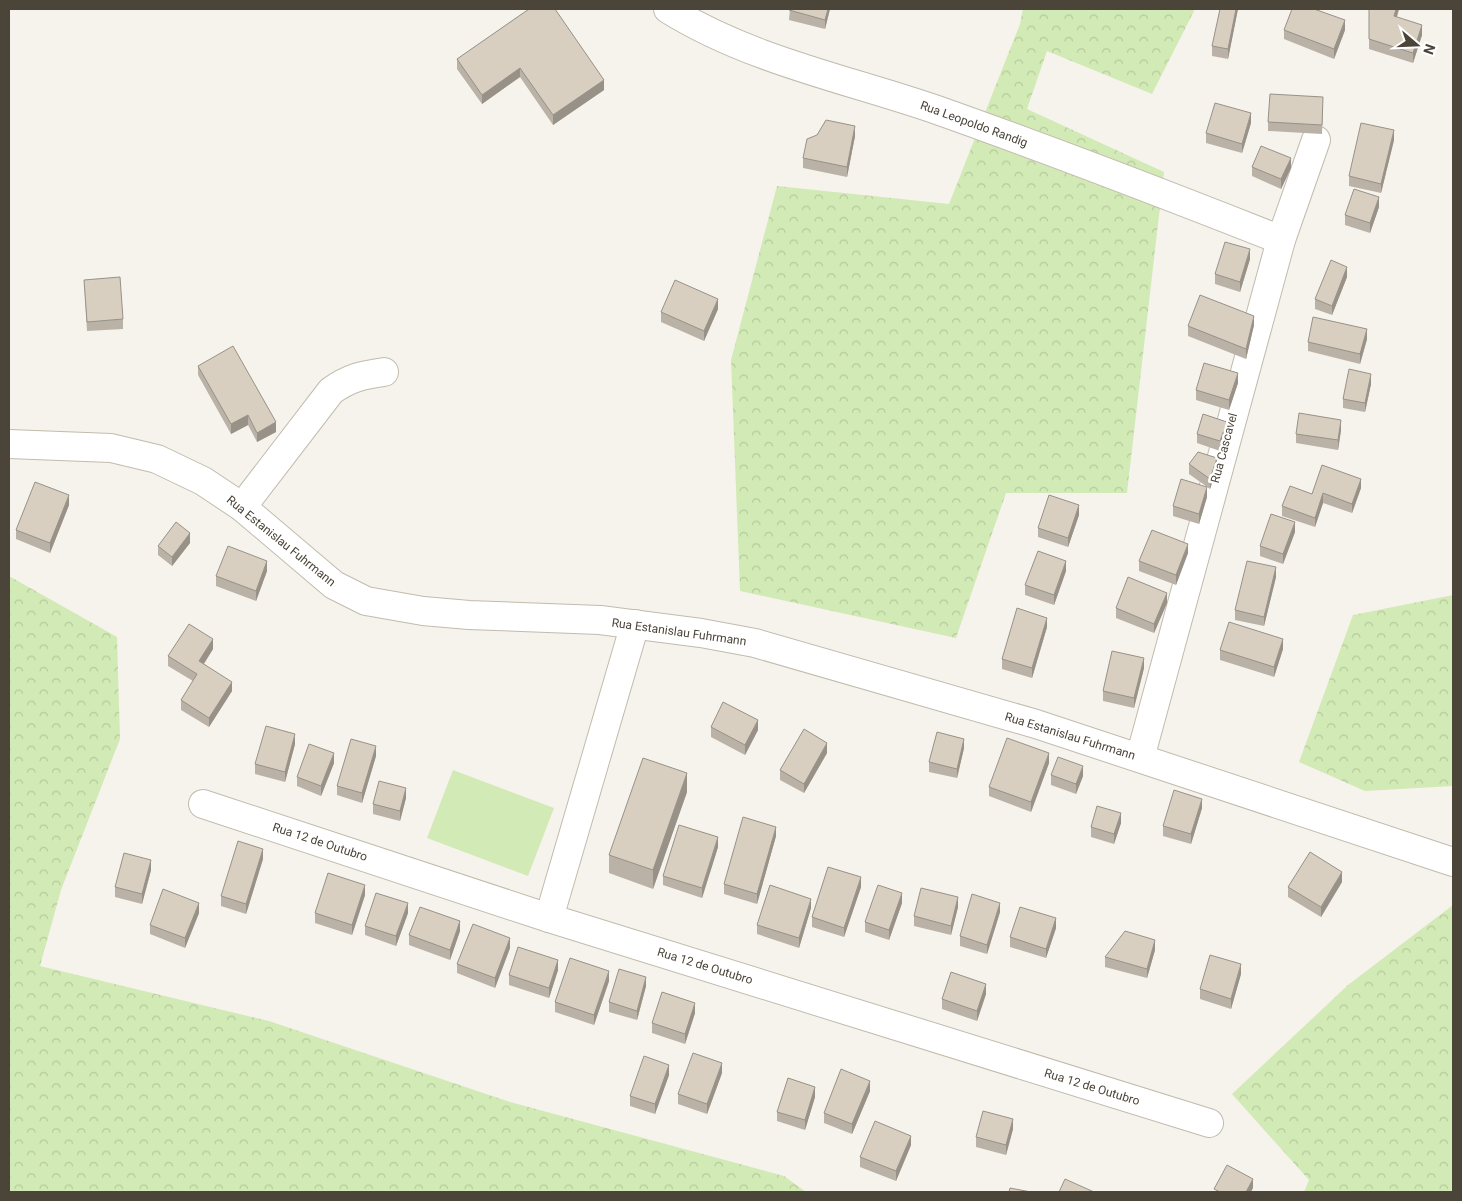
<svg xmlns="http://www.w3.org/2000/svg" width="1462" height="1201" font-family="Roboto,sans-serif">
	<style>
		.forest { fill: url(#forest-crowns) }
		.pitch { fill: #d2eab5 }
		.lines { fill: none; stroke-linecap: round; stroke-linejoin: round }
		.minor-casing { stroke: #c2bbae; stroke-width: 30 }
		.minor { stroke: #fff; stroke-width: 28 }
		.wall { fill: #bab2a6 }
		.shaded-wall { fill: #979187 }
		.building { fill: #d8cfc1; stroke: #979187 }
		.labels { text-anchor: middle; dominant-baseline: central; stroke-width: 5; stroke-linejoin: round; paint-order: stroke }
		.street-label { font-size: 12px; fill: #4b4439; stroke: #fff }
	</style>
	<defs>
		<pattern id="forest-crowns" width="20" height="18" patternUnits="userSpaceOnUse" patternTransform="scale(1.25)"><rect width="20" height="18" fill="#d2eab5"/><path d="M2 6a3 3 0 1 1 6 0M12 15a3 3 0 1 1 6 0" fill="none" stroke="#b6ca9c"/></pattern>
	</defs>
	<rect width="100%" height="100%" fill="#f6f3ec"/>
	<g class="forest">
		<polygon points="1023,9 1195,9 1152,94 1047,51 1027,109 1164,172 1127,493 1006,493 956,638 740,591 731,360 777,186 949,204 1020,24"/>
		<polygon points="9,576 117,637 120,739 61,890 40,966 269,1021 510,1102 784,1176 806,1192 9,1192"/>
		<polygon points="1453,595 1453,786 1365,791 1299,762 1353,615"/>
		<polygon points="1453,905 1453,1192 1304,1192 1309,1180 1232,1094 1348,985"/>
	</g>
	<polygon class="pitch" points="453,770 554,808 528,876 427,838"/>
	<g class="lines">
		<defs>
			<g id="minor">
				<path d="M 668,9 C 750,60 847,79 937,110 C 1053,151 1167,195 1281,240"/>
				<polyline points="9,444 111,448 157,459 203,481 242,507 334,585 366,601 423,611 469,615 600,620 701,633 755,643 1036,724 1453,862"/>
				<path d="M 242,507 L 331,391 C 349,378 362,375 384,372"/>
				<polyline points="1140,758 1281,240 1316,140"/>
				<polyline points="203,804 549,918 1209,1123"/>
				<polyline points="549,918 635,624"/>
			</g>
		</defs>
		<use href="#minor" class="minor-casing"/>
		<use href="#minor" class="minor"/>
	</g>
	<g class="wall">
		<polygon points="529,9 604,90 553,125 520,77 482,104 457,69 457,59"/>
		<polygon points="790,9 830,9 825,29 789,20"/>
		<polygon points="1238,9 1228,59 1212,56 1212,46"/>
		<polygon points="1369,9 1399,9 1397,17 1422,35 1413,63 1369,49"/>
		<polygon points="1284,30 1345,30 1334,59 1284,39"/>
		<polygon points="1323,107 1322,134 1268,131 1268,122"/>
		<polygon points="1251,123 1242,153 1206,143 1206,133"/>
		<polygon points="855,136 847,177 803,168 803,158"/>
		<polygon points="1394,140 1381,193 1349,186 1349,176"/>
		<polygon points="1252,167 1291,168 1281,189 1252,176"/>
		<polygon points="1379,207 1370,233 1345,225 1345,215"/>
		<polygon points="1250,259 1240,292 1215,284 1215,274"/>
		<polygon points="1347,277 1332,315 1315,309 1315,299"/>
		<polygon points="84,280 123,319 123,329 87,331"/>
		<polygon points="718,309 704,341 661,322 661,312"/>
		<polygon points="1254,325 1246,359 1188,336 1188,326"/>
		<polygon points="1367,339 1360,364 1308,351 1308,342"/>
		<polygon points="198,366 276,432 257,442 248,425 231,434 198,375"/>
		<polygon points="1238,383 1229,410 1196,400 1196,390"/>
		<polygon points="1371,384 1365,412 1343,408 1343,399"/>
		<polygon points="1341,430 1338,450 1296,443 1296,434"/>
		<polygon points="1227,431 1220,451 1197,443 1197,434"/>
		<polygon points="1189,464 1217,468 1210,489 1189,474"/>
		<polygon points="1361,488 1352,513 1323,503 1315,527 1282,516 1282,506 1312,494"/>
		<polygon points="1207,497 1199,524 1173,516 1173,506"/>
		<polygon points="69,505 50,553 16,539 16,530"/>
		<polygon points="1079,515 1068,547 1038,537 1038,528"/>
		<polygon points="1295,532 1283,564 1260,556 1260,546"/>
		<polygon points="190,543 172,566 158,555 158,546"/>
		<polygon points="1188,553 1176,585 1139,571 1139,561"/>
		<polygon points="267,571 256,601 216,586 216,576"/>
		<polygon points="1066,571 1054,605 1025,595 1025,585"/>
		<polygon points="1276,577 1264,626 1235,620 1235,610"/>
		<polygon points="1167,603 1154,633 1116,618 1116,608"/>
		<polygon points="1047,627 1032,678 1002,669 1002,659"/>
		<polygon points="213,649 204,664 232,691 209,727 181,710 181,700 193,681 168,666 168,656"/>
		<polygon points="1283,649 1274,677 1220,660 1220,650"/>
		<polygon points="1144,668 1134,708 1103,701 1103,691"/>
		<polygon points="711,727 758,730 745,755 711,737"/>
		<polygon points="295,744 285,782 255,774 255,764"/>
		<polygon points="964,748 957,778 929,772 929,762"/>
		<polygon points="827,753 804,793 780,780 780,770"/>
		<polygon points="376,756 362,803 337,795 337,786"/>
		<polygon points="334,763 321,796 297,786 297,777"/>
		<polygon points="1049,763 1031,812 989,796 989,787"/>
		<polygon points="1051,775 1083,776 1076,794 1051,785"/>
		<polygon points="687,792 653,889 609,873 609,855"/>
		<polygon points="406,798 400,821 373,814 373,804"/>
		<polygon points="1202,808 1191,844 1163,836 1163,826"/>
		<polygon points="1121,823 1114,844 1091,837 1091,827"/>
		<polygon points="776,836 757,904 724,894 724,884"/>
		<polygon points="718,847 702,898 663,885 663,876"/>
		<polygon points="263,859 246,914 221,906 221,896"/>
		<polygon points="151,870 142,904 115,897 115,887"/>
		<polygon points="1342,882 1321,917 1288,897 1288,887"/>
		<polygon points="861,887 844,937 812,927 812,917"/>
		<polygon points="365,895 352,935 315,923 315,913"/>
		<polygon points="902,903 889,940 865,932 865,922"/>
		<polygon points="958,907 951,935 914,926 914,916"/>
		<polygon points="811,908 799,948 757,934 757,925"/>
		<polygon points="1000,912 987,954 960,946 960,936"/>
		<polygon points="199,913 185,948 150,934 150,925"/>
		<polygon points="408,913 396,946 365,935 365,926"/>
		<polygon points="1056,928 1046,958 1010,947 1010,937"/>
		<polygon points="460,931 450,960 409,945 409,935"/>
		<polygon points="510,948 495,988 457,973 457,964"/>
		<polygon points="1155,950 1147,978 1105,967 1105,957"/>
		<polygon points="558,970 549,998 509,985 509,975"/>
		<polygon points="1241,974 1231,1009 1200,999 1200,989"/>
		<polygon points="609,981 594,1025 555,1012 555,1002"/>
		<polygon points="646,986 637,1020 609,1012 609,1002"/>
		<polygon points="986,994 977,1021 942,1009 942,999"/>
		<polygon points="695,1013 685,1044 652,1033 652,1023"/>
		<polygon points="722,1073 707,1114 678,1104 678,1094"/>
		<polygon points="669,1075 655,1114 630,1106 630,1096"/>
		<polygon points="870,1091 852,1134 824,1123 824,1113"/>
		<polygon points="815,1097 805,1130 777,1121 777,1112"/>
		<polygon points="1013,1129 1006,1155 976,1147 976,1137"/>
		<polygon points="911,1145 896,1181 860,1167 860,1157"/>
	</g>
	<g class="shaded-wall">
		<polygon points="828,9 830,9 825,29 825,20"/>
		<polygon points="1236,9 1238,9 1228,59 1228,49"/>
		<polygon points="1396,9 1399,9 1394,26 1394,16"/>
		<polygon points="1345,20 1345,30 1334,59 1334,49"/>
		<polygon points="1422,25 1422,35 1413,63 1413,53"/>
		<polygon points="520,68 520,77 482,104 482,95"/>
		<polygon points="604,80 604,90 553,125 553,115"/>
		<polygon points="1251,113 1251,123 1242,153 1242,144"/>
		<polygon points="855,126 855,136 847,177 847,167"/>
		<polygon points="1394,130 1394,140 1381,193 1381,184"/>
		<polygon points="1291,158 1291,168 1281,189 1281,179"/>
		<polygon points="1379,197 1379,207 1370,233 1370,223"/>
		<polygon points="1250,249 1250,259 1240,292 1240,282"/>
		<polygon points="1347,267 1347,277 1332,315 1332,306"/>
		<polygon points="718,299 718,309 704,341 704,331"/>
		<polygon points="1254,316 1254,325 1246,359 1246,349"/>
		<polygon points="1367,329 1367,339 1360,364 1360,354"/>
		<polygon points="1238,373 1238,383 1229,410 1229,400"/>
		<polygon points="1371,374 1371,384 1365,412 1365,403"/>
		<polygon points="248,415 248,425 231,434 231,424"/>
		<polygon points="1341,420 1341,430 1338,450 1338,440"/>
		<polygon points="276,422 276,432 257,442 257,433"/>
		<polygon points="1227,422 1227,431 1220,451 1220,441"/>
		<polygon points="1217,458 1217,468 1210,489 1210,479"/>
		<polygon points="1361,479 1361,488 1352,513 1352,504"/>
		<polygon points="1207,487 1207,497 1199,524 1199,514"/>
		<polygon points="1323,493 1323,503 1315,527 1315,518"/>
		<polygon points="69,495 69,505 50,553 50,543"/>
		<polygon points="1079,505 1079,515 1068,547 1068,538"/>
		<polygon points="1295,522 1295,532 1283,564 1283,554"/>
		<polygon points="190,533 190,543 172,566 172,557"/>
		<polygon points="1188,544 1188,553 1176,585 1176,575"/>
		<polygon points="267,561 267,571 256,601 256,591"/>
		<polygon points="1066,561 1066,571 1054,605 1054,595"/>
		<polygon points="1276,567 1276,577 1264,626 1264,617"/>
		<polygon points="1167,593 1167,603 1154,633 1154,624"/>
		<polygon points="1047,618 1047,627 1032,678 1032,668"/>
		<polygon points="213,639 213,649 199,671 199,661"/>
		<polygon points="1283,639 1283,649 1274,677 1274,667"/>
		<polygon points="1144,658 1144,668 1134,708 1134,698"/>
		<polygon points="232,682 232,691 209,727 209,718"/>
		<polygon points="758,720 758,730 745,755 745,745"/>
		<polygon points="295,734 295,744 285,782 285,772"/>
		<polygon points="964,739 964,748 957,778 957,769"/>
		<polygon points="827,743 827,753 804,793 804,784"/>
		<polygon points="376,746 376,756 362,803 362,793"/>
		<polygon points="334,753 334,763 321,796 321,786"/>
		<polygon points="1049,753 1049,763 1031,812 1031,802"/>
		<polygon points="1083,766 1083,776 1076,794 1076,784"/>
		<polygon points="687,773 687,792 653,889 653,870"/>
		<polygon points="406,788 406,798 400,821 400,811"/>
		<polygon points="1202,799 1202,808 1191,844 1191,834"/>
		<polygon points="1121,813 1121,823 1114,844 1114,834"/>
		<polygon points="776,827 776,836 757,904 757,894"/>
		<polygon points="718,837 718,847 702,898 702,888"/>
		<polygon points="263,849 263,859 246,914 246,904"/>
		<polygon points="151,860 151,870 142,904 142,894"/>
		<polygon points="1342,872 1342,882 1321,917 1321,907"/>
		<polygon points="861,877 861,887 844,937 844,928"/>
		<polygon points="365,885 365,895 352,935 352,925"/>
		<polygon points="902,893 902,903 889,940 889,930"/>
		<polygon points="958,897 958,907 951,935 951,926"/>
		<polygon points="811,899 811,908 799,948 799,938"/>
		<polygon points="199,903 199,913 185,948 185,938"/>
		<polygon points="408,903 408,913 396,946 396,936"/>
		<polygon points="1000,903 1000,912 987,954 987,945"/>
		<polygon points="1056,918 1056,928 1046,958 1046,949"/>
		<polygon points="460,921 460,931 450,960 450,950"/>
		<polygon points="510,938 510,948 495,988 495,978"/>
		<polygon points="1155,940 1155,950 1147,978 1147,969"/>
		<polygon points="558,960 558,970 549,998 549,988"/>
		<polygon points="1241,964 1241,974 1231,1009 1231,999"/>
		<polygon points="609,971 609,981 594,1025 594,1015"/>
		<polygon points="646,977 646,986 637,1020 637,1011"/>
		<polygon points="986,984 986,994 977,1021 977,1011"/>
		<polygon points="695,1003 695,1013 685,1044 685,1034"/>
		<polygon points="722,1063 722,1073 707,1114 707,1104"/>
		<polygon points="669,1065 669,1075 655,1114 655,1104"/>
		<polygon points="870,1081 870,1091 852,1134 852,1124"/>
		<polygon points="815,1087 815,1097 805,1130 805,1120"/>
		<polygon points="1013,1119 1013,1129 1006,1155 1006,1145"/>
		<polygon points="911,1136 911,1145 896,1181 896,1171"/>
		<polygon points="1253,1179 1253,1188 1251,1192 1246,1192"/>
	</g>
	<g class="building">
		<polygon points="529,9 555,9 604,80 553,115 520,68 482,95 457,59"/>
		<polygon points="790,9 828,9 825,20 789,10"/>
		<polygon points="1220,9 1236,9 1228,49 1212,46"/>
		<polygon points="1292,9 1314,9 1345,20 1334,49 1284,30"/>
		<polygon points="1369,9 1396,9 1394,16 1422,25 1413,53 1369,39"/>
		<polygon points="1270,94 1323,97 1322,125 1268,122"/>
		<polygon points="1215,103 1251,113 1242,144 1206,133"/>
		<polygon points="826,120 855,126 847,167 803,158 807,139 817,135"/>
		<polygon points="1361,123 1394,130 1381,184 1349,176"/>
		<polygon points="1261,146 1291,158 1281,179 1252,167"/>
		<polygon points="1354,189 1379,197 1370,223 1345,215"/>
		<polygon points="1225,242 1250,249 1240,282 1215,274"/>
		<polygon points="1331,260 1347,267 1332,306 1315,299"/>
		<polygon points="120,277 123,319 87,322 84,280"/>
		<polygon points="675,280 718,299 704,331 661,312"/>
		<polygon points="1200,295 1254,316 1246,349 1188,326"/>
		<polygon points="1313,317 1367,329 1360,354 1308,342"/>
		<polygon points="233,346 276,422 257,433 248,415 231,424 198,366"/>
		<polygon points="1204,363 1238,373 1229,400 1196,390"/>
		<polygon points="1349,369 1371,374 1365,403 1343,399"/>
		<polygon points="1299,413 1341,420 1338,440 1296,434"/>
		<polygon points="1203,414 1227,422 1220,441 1197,434"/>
		<polygon points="1198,452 1217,458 1210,479 1189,464"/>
		<polygon points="1322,465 1361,479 1352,504 1323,493 1315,518 1282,506 1290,486 1312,494"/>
		<polygon points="1181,479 1207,487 1199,514 1173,506"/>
		<polygon points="35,482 69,495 50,543 16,530"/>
		<polygon points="1049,495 1079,505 1068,538 1038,528"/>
		<polygon points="1271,514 1295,522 1283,554 1260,546"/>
		<polygon points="176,522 190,533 172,557 158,546"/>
		<polygon points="1152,530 1188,544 1176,575 1139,561"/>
		<polygon points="228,546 267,561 256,591 216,576"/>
		<polygon points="1038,551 1066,561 1054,595 1025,585"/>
		<polygon points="1247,561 1276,567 1264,617 1235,610"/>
		<polygon points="1128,577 1167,593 1154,624 1116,608"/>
		<polygon points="1017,608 1047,618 1032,668 1002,659"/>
		<polygon points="1229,622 1283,639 1274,667 1220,650"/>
		<polygon points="189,624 213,639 199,661 232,682 209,718 181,700 197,674 168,656"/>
		<polygon points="1112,651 1144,658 1134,698 1103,691"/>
		<polygon points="723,702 758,720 745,745 711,727"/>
		<polygon points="266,726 295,734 285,772 255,764"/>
		<polygon points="804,729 827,743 804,784 780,770"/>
		<polygon points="937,732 964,739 957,769 929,762"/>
		<polygon points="1007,738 1049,753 1031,802 989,787"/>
		<polygon points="351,739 376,746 362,793 337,786"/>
		<polygon points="309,744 334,753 321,786 297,777"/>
		<polygon points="1058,757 1083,766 1076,784 1051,775"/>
		<polygon points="643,758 687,773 653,870 609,855"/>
		<polygon points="379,781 406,788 400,811 373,804"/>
		<polygon points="1174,790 1202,799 1191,834 1163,826"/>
		<polygon points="1097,806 1121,813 1114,834 1091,827"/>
		<polygon points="743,817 776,827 757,894 724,884"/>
		<polygon points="679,825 718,837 702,888 663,876"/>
		<polygon points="238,841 263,849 246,904 221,896"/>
		<polygon points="1310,852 1342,872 1321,907 1288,887"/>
		<polygon points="124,853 151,860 142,894 115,887"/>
		<polygon points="828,867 861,877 844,928 812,917"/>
		<polygon points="328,873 365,885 352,925 315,913"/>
		<polygon points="770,885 811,899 799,938 757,925"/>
		<polygon points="878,885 902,893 889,930 865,922"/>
		<polygon points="921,888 958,897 951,926 914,916"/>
		<polygon points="163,889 199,903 185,938 150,925"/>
		<polygon points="376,893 408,903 396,936 365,926"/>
		<polygon points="972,894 1000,903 987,945 960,936"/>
		<polygon points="420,907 460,921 450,950 409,935"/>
		<polygon points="1020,907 1056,918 1046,949 1010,937"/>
		<polygon points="473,924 510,938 495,978 457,964"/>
		<polygon points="1125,931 1155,940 1147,969 1105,957"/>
		<polygon points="518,947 558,960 549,988 509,975"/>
		<polygon points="1210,955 1241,964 1231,999 1200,989"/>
		<polygon points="570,958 609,971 594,1015 555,1002"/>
		<polygon points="619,969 646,977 637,1011 609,1002"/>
		<polygon points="951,972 986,984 977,1011 942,999"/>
		<polygon points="662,992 695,1003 685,1034 652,1023"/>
		<polygon points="693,1053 722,1063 707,1104 678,1094"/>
		<polygon points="644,1056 669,1065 655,1104 630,1096"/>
		<polygon points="841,1069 870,1081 852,1124 824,1113"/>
		<polygon points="788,1078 815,1087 805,1120 777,1112"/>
		<polygon points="983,1111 1013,1119 1006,1145 976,1137"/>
		<polygon points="875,1121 911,1136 896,1171 860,1157"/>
		<polygon points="1227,1165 1253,1179 1246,1192 1220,1192 1214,1189"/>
		<polygon points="1065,1179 1094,1192 1059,1192"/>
		<polygon points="1010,1188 1031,1192 1009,1192"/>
	</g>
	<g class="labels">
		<g class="street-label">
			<text transform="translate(974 124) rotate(20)">Rua Leopoldo Randig</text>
			<text transform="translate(1224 448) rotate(-75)">Rua Cascavel</text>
			<text transform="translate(281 541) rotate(39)">Rua Estanislau Fuhrmann</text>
			<text transform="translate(679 632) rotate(8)">Rua Estanislau Fuhrmann</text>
			<text transform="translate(1070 736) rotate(17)">Rua Estanislau Fuhrmann</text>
			<text transform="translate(320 842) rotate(18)">Rua 12 de Outubro</text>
			<text transform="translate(705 966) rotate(17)">Rua 12 de Outubro</text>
			<text transform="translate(1092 1087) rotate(17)">Rua 12 de Outubro</text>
		</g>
	</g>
	<rect width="1462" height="1201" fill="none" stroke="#4b4439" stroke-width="20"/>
	<g transform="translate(1417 45) rotate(109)" stroke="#ffffff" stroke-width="4" paint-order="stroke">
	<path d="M0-4L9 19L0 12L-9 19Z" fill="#4b4439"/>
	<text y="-8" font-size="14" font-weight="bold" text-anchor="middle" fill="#4b4439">N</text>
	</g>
</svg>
